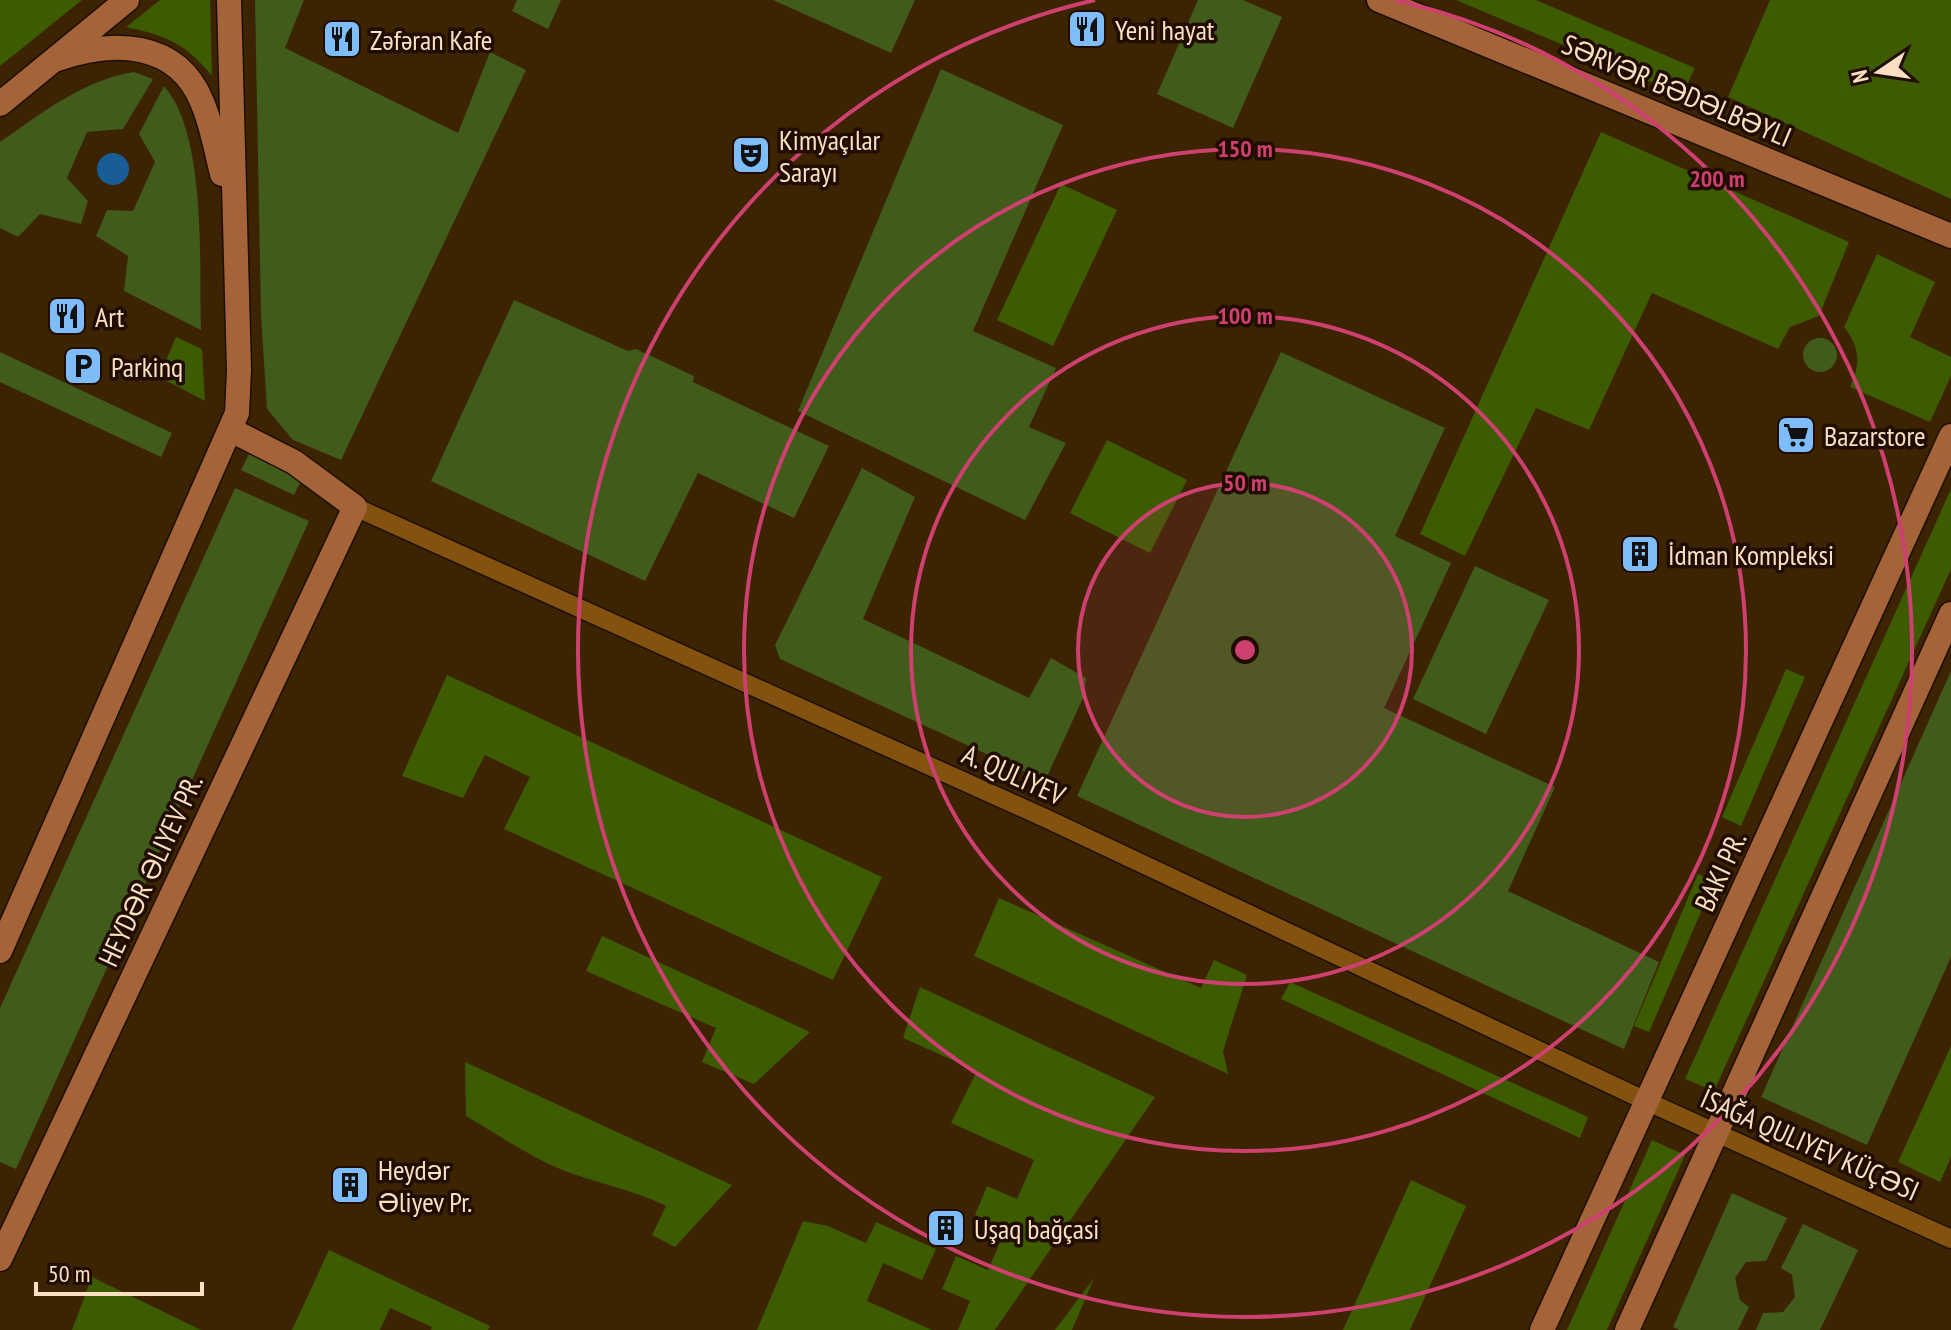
<svg xmlns="http://www.w3.org/2000/svg" width="1951" height="1330" font-family="'PT Sans Narrow',sans-serif">
	<style>
		.green { fill: #415b1b }
		.forest { fill: #3d5b00 }
		.water { fill: #195d97 }
		.lines { fill: none; stroke-linecap: round; stroke-linejoin: round }
		.street-casing { stroke: #1d0e00; stroke-width: 21 }
		.secondary-casing { stroke: #1d0e00; stroke-width: 27 }
		.street { stroke: #82520e; stroke-width: 18 }
		.secondary { stroke: #a46339; stroke-width: 24 }
		.ring { fill: none; stroke: #cd4070; stroke-width: 4 }
		.labels { text-anchor: middle; dominant-baseline: central; stroke-width: 7; stroke-linejoin: round; paint-order: stroke }
		.poi-label { font-size: 28px; fill: #fbdfc2; stroke: #200d00; text-anchor: start }
		.street-label { font-size: 28px; fill: #fbdfc2; stroke: #200d00 }
		.centre { fill: #cd4070; stroke: #200d00; stroke-width: 4 }
		.ring-label { font-size: 24px; text-anchor: middle; font-weight: bold; fill: #cd4070; stroke: #200d00; stroke-width: 7; stroke-linejoin: round; paint-order: stroke }
	</style>
	<rect width="100%" height="100%" fill="#3c2302"/>
	<g class="green">
		<polygon points="255,0 304,0 285,48 458,133 490,52 526,70 341,460 293,440 267,409 261,315"/>
		<polygon points="517,0 561,0 548,29 512,11"/>
		<polygon points="773,0 915,0 891,53"/>
		<polygon points="1198,0 1243,0 1282,17 1233,128 1157,94"/>
		<polygon points="941,69 1063,125 973,331 1056,368 1029,427 1066,443 1025,520 798,411"/>
		<path d="M 134,72 L 153,79 L 123,129 L 87,132 L 67,178 L 88,201 L 81,224 L 40,214 L 18,237 L 0,228 L 0,142 C 42,113 83,80 134,72 Z"/>
		<path d="M 164,86 C 207,134 199,266 201,330 L 124,291 L 128,256 L 96,236 L 107,210 L 133,211 L 155,162 L 139,134 Z"/>
		<polygon points="514,300 628,351 636,349 694,376 693,382 829,446 794,518 698,473 645,581 431,481"/>
		<circle cx="1820" cy="355" r="17"/>
		<polygon points="0,352 172,433 161,457 0,382"/>
		<polygon points="1281,352 1445,428 1395,536 1451,563 1384,708 1555,787 1508,891 1659,962 1624,1049 1077,796"/>
		<polygon points="249,454 302,479 294,495 241,470"/>
		<polygon points="862,468 915,497 863,619 1029,698 1051,658 1086,678 1083,698 1045,781 780,659 775,645"/>
		<polygon points="235,488 309,521 16,1169 0,1162 0,1008"/>
		<polygon points="1475,566 1549,600 1486,734 1413,699"/>
		<polygon points="1951,671 1951,957 1867,1145 1761,1097"/>
		<polygon points="1732,1193 1787,1218 1766,1261 1746,1262 1735,1278 1740,1300 1749,1307 1738,1330 1680,1330 1673,1327"/>
		<polygon points="1803,1224 1858,1250 1820,1330 1756,1330 1763,1313 1783,1312 1795,1297 1792,1275 1781,1268"/>
	</g>
	<g class="forest">
		<polygon points="0,0 82,0 0,66"/>
		<path d="M 160,0 L 210,0 L 212,76 C 185,43 167,36 126,27 Z"/>
		<polygon points="1456,0 1536,0 1695,68 1682,95"/>
		<polygon points="1770,0 1951,0 1951,199 1728,97"/>
		<polygon points="1601,132 1849,242 1819,316 1790,327 1778,349 1652,293 1589,430 1536,408 1465,556 1420,534"/>
		<polygon points="1061,184 1117,210 1053,346 997,320"/>
		<path d="M 1877,254 L 1935,282 L 1910,337 L 1951,357 L 1951,376 L 1930,422 L 1850,387 C 1861,364 1860,347 1844,327 Z"/>
		<polygon points="176,337 202,349 205,401 159,377"/>
		<polygon points="1107,440 1187,480 1150,553 1070,513"/>
		<polygon points="1951,489 1951,569 1714,1091 1685,1079"/>
		<polygon points="1786,669 1805,677 1741,826 1722,817"/>
		<polygon points="447,675 882,877 833,980 504,829 530,777 485,755 463,798 402,776"/>
		<polygon points="1698,874 1714,882 1649,1032 1634,1026"/>
		<polygon points="999,898 1201,988 1214,960 1247,975 1223,1051 1228,1074 974,956"/>
		<polygon points="602,936 810,1032 754,1084 702,1062 716,1028 586,971"/>
		<polygon points="1290,982 1588,1117 1580,1138 1281,999"/>
		<polygon points="920,987 1155,1097 995,1330 958,1330 970,1301 942,1289 956,1256 988,1270 1006,1229 975,1215 987,1186 1017,1199 1034,1160 951,1123 977,1071 903,1038"/>
		<polygon points="1951,1046 1951,1157 1940,1182 1898,1162"/>
		<path d="M 465,1062 L 732,1185 L 675,1247 L 652,1235 L 666,1206 C 632,1189 595,1183 560,1169 C 527,1155 497,1134 466,1116 Z"/>
		<polygon points="1652,1140 1685,1155 1607,1330 1567,1330"/>
		<polygon points="1411,1180 1466,1206 1410,1330 1343,1330"/>
		<polygon points="803,1221 828,1226 866,1243 876,1222 936,1249 922,1280 883,1263 867,1301 932,1330 757,1330"/>
		<polygon points="329,1250 490,1326 488,1330 431,1330 432,1327 390,1308 380,1330 292,1330"/>
		<polygon points="92,1277 201,1330 72,1330"/>
		<polygon points="1094,1278 1072,1330 1055,1330"/>
	</g>
	<circle class="water" cx="113" cy="169" r="16"/>
	<g class="lines">
		<defs>
			<polyline id="street" points="355,507 1045,818 1646,1101 1951,1239"/>
			<g id="secondary">
				<polyline points="1379,0 1951,236"/>
				<path d="M 58,59 C 112,40 177,40 202,102 C 212,125 216,150 222,174"/>
				<polyline points="0,104 127,0"/>
				<polyline points="0,951 237,413 239,370 229,0"/>
				<polyline points="0,1259 355,507 294,462 231,430"/>
				<polyline points="1542,1330 1951,436"/>
				<polyline points="1627,1330 1951,614"/>
			</g>
		</defs>
		<use href="#street" class="street-casing"/>
		<use href="#secondary" class="secondary-casing"/>
		<use href="#street" class="street"/>
		<use href="#secondary" class="secondary"/>
	</g>
	<circle cx="1245" cy="650" r="167" fill="#cd4070" fill-opacity=".12"/>
	<g class="ring">
		<circle cx="1245" cy="650" r="167"/>
		<circle cx="1245" cy="650" r="334"/>
		<circle cx="1245" cy="650" r="501"/>
		<path d="M1395 0A667 667 0 1 1 1095 0"/>
	</g>
	<defs>
		<symbol id="restaurant-square" viewBox="-11 -11 22 22"><rect x="-9" y="-9" width="18" height="18" rx="4" fill="#7fbdfa" stroke="#200d00"/><path d="M-5-6h1v4h1v-4h1v4h1v-4h1v5L-1.5 .5V6h-2V.5L-5-1ZM5-6V6H3V1.5H1.5Q1.5-4 5-6Z" fill="#111"/></symbol>
		<symbol id="theatre-square" viewBox="-11 -11 22 22"><rect x="-9" y="-9" width="18" height="18" rx="4" fill="#7fbdfa" stroke="#200d00"/><path d="M-5-5.5Q0-4 5-5.5V0Q5 5 0 6Q-5 5-5 0ZM-3.3-2.5H-1v1.5H-3.3ZM1-2.5H3.3v1.5H1ZM-2.8 1Q0 5.5 2.8 1Z" fill="#111"/></symbol>
		<symbol id="parking-square" viewBox="-11 -11 22 22"><rect x="-9" y="-9" width="18" height="18" rx="4" fill="#7fbdfa" stroke="#200d00"/><path d="M-3.5-5.5H1a3.5 3.5 0 0 1 0 7H-1V5.5H-3.5ZM-1-3.4V-.6H.8a1.4 1.4 0 0 0 0-2.8Z" fill="#111"/></symbol>
		<symbol id="supermarket-square" viewBox="-11 -11 22 22"><rect x="-9" y="-9" width="18" height="18" rx="4" fill="#7fbdfa" stroke="#200d00"/><path d="M-6-5.5h2.5l.6 2H6L4.5 2H-2.5L-4.4-4H-6ZM-1.5 3.2a1.3 1.3 0 1 0 .1 0ZM3 3.2a1.3 1.3 0 1 0 .1 0Z" fill="#111"/></symbol>
		<symbol id="building-square" viewBox="-11 -11 22 22"><rect x="-9" y="-9" width="18" height="18" rx="4" fill="#7fbdfa" stroke="#200d00"/><path d="M-4-6H4V6H1V3H-1V6H-4ZM-2.5-4.3h1.7v1.8h-1.7ZM.8-4.3h1.7v1.8H.8ZM-2.5-1h1.7V.8h-1.7ZM.8-1h1.7V.8H.8Z" fill="#111"/></symbol>
	</defs>
	<g fill-rule="evenodd">
		<use href="#restaurant-square" x="1065" y="7" width="44" height="44"/>
		<use href="#restaurant-square" x="320" y="17" width="44" height="44"/>
		<use href="#theatre-square" x="729" y="133" width="44" height="44"/>
		<use href="#restaurant-square" x="45" y="294" width="44" height="44"/>
		<use href="#parking-square" x="61" y="344" width="44" height="44"/>
		<use href="#supermarket-square" x="1774" y="413" width="44" height="44"/>
		<use href="#building-square" x="1618" y="532" width="44" height="44"/>
		<use href="#building-square" x="328" y="1163" width="44" height="44"/>
		<use href="#building-square" x="924" y="1206" width="44" height="44"/>
	</g>
	<g class="labels">
		<g class="poi-label">
			<text x="1115" y="29">Yeni hayat</text>
			<text x="370" y="39">Zәfәran Kafe</text>
			<text x="779" y="139">Kimyaçılar<tspan x="779" dy="32">Sarayı</tspan></text>
			<text x="95" y="316">Art</text>
			<text x="111" y="366">Parkinq</text>
			<text x="1824" y="435">Bazarstore</text>
			<text x="1668" y="554">İdman Kompleksi</text>
			<text x="378" y="1169">Heydər<tspan x="378" dy="32">Əliyev Pr.</tspan></text>
			<text x="974" y="1228">Uşaq bağçasi</text>
		</g>
		<g class="street-label">
			<text transform="translate(1677 90) rotate(23)">SƏRVƏR BƏDƏLBƏYLI</text>
			<text transform="translate(1014 774) rotate(24)">A. QULIYEV</text>
			<text transform="translate(150 870) rotate(-65)">HEYDƏR ƏLIYEV PR.</text>
			<text transform="translate(1720 871) rotate(-65)">BAKI PR.</text>
			<text transform="translate(1810 1144) rotate(24)">İSAĞA QULIYEV KÜÇƏSI</text>
		</g>
	</g>
	<circle cx="1245" cy="650" r="12" class="centre"/>
	<g class="ring-label">
		<text x="1245" y="157">150 m</text>
		<text x="1717" y="187">200 m</text>
		<text x="1245" y="324">100 m</text>
		<text x="1245" y="491">50 m</text>
	</g>
	<g transform="translate(1879 72) rotate(257)" stroke="#200d00" stroke-width="6" paint-order="stroke">
	<path d="M0-6L14 30L0 20L-14 30Z" fill="#fbdfc2"/>
	<text y="-12" font-size="22" font-weight="bold" text-anchor="middle" fill="#fbdfc2">N</text>
	</g>
	<path d="M36 1282v12h166v-12" fill="none" stroke="#fbdfc2" stroke-width="4"/>
	<text x="48" y="1282" font-size="24" fill="#fbdfc2" stroke="#200d00" stroke-width="6" paint-order="stroke">50 m</text>
</svg>
